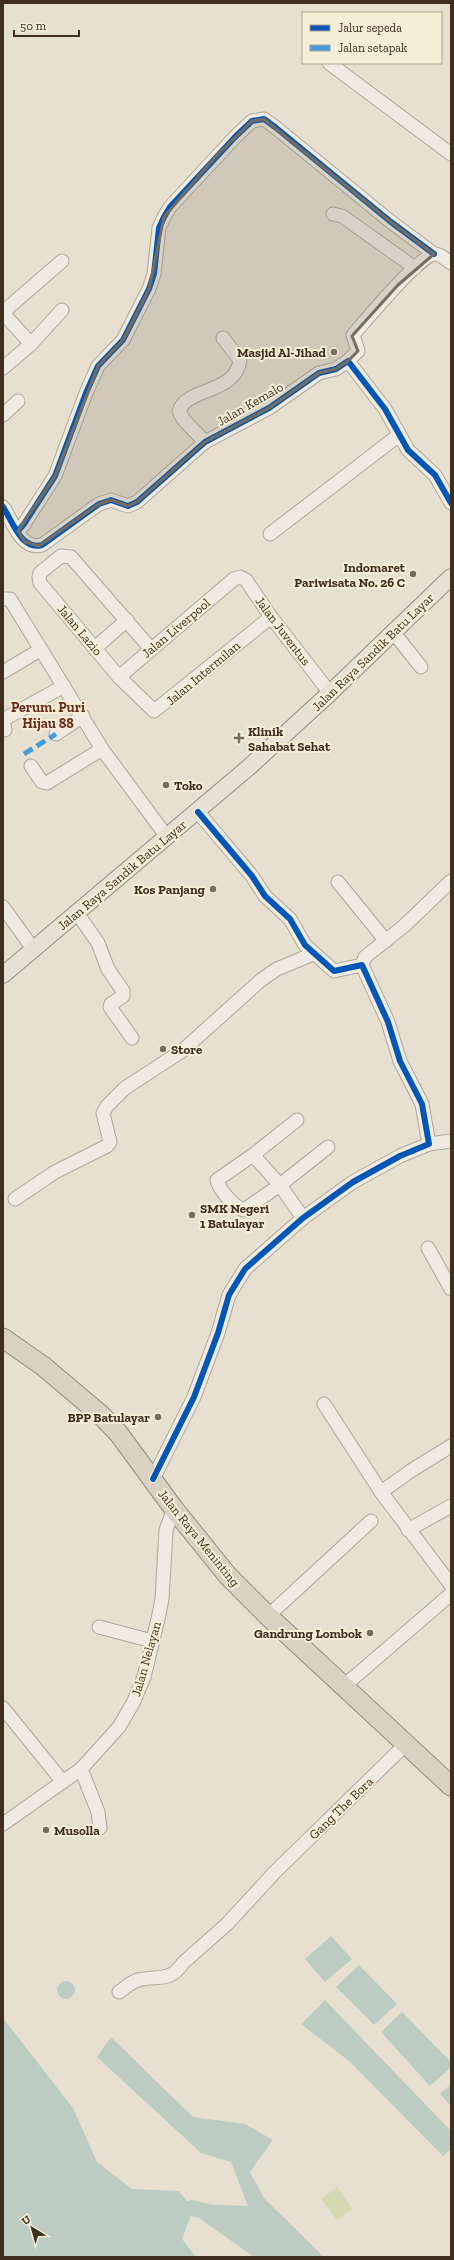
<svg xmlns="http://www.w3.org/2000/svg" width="454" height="2260" font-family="'Zilla Slab',serif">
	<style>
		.green { fill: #d6d7b3 }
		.water { fill: #bcccc2 }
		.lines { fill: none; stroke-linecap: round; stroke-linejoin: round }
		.river { stroke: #bcccc2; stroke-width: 16 }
		.minor-casing { stroke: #ada599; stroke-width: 15 }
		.major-casing { stroke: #928b80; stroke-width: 18 }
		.highway-casing { stroke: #928b80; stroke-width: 21 }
		.minor { stroke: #efebe3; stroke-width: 13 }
		.major { stroke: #e6e1d4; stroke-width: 16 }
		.highway { stroke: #dad1c2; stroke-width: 19 }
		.quiet { stroke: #3f9de0; stroke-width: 5; stroke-dasharray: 10 5; stroke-linecap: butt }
		.cycleway-casing { stroke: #f7eed8; stroke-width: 8 }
		.cycleway { stroke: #0057b8; stroke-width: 6 }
		.marked { fill: #786c5e; fill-opacity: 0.2; stroke: #786c5e; stroke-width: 3; stroke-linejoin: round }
		.poi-dot { fill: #786c5e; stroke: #f7eed8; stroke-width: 1.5 }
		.labels { text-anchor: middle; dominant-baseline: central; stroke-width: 4; stroke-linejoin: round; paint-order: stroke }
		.poi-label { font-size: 13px; font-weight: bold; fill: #3d2e20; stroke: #f7eed8; text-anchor: end }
		.street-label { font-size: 13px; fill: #3d2e20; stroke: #f7eed8 }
		.neighbourhood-label { font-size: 14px; font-weight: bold; fill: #6b2e1e; stroke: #f7eed8 }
	</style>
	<rect width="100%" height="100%" fill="#e7e0d1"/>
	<polygon class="green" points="337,2187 353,2209 337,2220 321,2199"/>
	<g class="water">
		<polygon points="331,1936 352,1959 325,1982 305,1959"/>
		<polygon points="359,1965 397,2004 374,2025 336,1987"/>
		<circle cx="66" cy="1990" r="9"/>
		<polygon points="325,2000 451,2131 451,2149 443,2156 349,2061 301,2024"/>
		<polygon points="402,2012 451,2062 451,2067 430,2086 381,2032"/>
		<polygon points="3,2018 73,2108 97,2162 132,2189 179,2191 192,2208 192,2212 197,2204 248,2206 231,2162 201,2153 97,2057 111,2037 193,2117 245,2124 273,2140 250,2172 264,2198 324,2257 254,2257 192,2213 182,2239 196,2257 3,2257"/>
		<polygon points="451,2084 451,2106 440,2094"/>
	</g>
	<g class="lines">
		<polyline class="river" points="192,2208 216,2214"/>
		<defs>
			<g id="minor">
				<polyline points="329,63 451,154"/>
				<polyline points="333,214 342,216 415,268"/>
				<polyline points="3,312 62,261"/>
				<polyline points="3,313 31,344"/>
				<path d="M 348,361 L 358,351 L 353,335 C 365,321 421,254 435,254 C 441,254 446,260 451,263"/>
				<polyline points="3,368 31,344 62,310"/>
				<polyline points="3,415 18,401"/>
				<path d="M 205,442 L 183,419 L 179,411 C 187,387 236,394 240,360 L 223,338"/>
				<path d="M 3,507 C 12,520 21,551 42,545 L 99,504 L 111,500 L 128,506 L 137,502 L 205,442 L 269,408 L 319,373 L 336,369 L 348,361 L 385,409 L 408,450 L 435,475 L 451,503"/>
				<polyline points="18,531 24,524 55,476 86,393 98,366 123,340 149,289 154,274 159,228 164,217 170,207 236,136 252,121 264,119 275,127 391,222 434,254"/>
				<polyline points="270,534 399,435"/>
				<polyline points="3,599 10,599 102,749 167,837"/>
				<polyline points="394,633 421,667"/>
				<polyline points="95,648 127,620"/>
				<polyline points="151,649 71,557 61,556 40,573 39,577 40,583 119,677 154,711 271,617"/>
				<polyline points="3,672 40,650"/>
				<polyline points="119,677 234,579 240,577 246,580 271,617 330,693"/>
				<polyline points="5,730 3,721 6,718 64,686"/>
				<polyline points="56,734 83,716"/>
				<polyline points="31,766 42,782 47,783 102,749"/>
				<polyline points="338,882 386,941"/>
				<polyline points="3,907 34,950"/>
				<polyline points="77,913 98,943 108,969 123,991 123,996 111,1004 110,1007 132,1038"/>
				<polyline points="362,965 365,957 404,926 451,881"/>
				<path d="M 297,1120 L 253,1155 L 217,1180 C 219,1190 234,1207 244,1210 L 280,1185 L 303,1218"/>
				<polyline points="429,1144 451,1141"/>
				<polyline points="253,1155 280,1185 328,1147"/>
				<polyline points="15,1199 55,1172 107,1146 110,1142 103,1113 107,1106 125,1088 182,1051 261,980 277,969 313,954"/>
				<polyline points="428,1248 451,1289"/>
				<polyline points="324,1404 381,1492 451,1585"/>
				<polyline points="153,1479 194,1397 218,1333 229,1295 245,1269 303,1218 353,1182 400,1156 429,1144 422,1104 400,1061 388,1022 362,965 334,971 305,945 290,919 265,896 252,876 198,812"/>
				<polyline points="381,1492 412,1470 451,1446"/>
				<polyline points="408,1530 451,1506"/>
				<polyline points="268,1616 371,1521"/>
				<polyline points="99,1627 152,1641"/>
				<polyline points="344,1686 451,1594"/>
				<polyline points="3,1708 63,1782"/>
				<polyline points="81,1769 98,1812 100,1828"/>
				<polyline points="3,1824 81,1769 119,1727 133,1703 144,1677 158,1619 162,1599 166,1530 174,1509"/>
				<path d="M 119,1992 C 125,1988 131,1982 138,1980 C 157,1975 170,1983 183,1963 L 227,1924 L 275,1872 L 406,1744"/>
			</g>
			<polyline id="major" points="3,975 248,768 330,693 451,577"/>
			<polyline id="highway" points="3,1338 43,1366 101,1415 119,1434 174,1509 228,1576 268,1616 451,1786"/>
		</defs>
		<use href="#minor" class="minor-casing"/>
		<use href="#major" class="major-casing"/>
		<use href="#highway" class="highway-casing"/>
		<use href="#minor" class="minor"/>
		<use href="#major" class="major"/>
		<use href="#highway" class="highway"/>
		<polyline class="quiet" points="24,754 56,734"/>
		<defs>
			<g id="cycleway">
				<path d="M 3,507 C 12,520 21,551 42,545 L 99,504 L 111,500 L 128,506 L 137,502 L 205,442 L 269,408 L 319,373 L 336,369 L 348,361 L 385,409 L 408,450 L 435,475 L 451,503"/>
				<polyline points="18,531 24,524 55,476 86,393 98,366 123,340 149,289 154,274 159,228 164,217 170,207 236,136 252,121 264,119 275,127 391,222 434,254"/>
				<polyline points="153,1479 194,1397 218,1333 229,1295 245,1269 303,1218 353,1182 400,1156 429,1144 422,1104 400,1061 388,1022 362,965 334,971 305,945 290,919 265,896 252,876 198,812"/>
			</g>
		</defs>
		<use href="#cycleway" class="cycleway-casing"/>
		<use href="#cycleway" class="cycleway"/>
	</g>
	<path class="marked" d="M 264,119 L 391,222 L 434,254 L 398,285 L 352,336 L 358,351 L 348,361 L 336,369 L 319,373 L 269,408 L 205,442 L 137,502 L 128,506 L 111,500 L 99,504 L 39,546 L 25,542 L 18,531 L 55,476 L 98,366 L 123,340 L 149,289 L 164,217 L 216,156 L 252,121 Z"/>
	<g class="poi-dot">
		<circle cx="334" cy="352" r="4"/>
		<circle cx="413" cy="574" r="4"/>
		<path d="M237 732h4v4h4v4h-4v4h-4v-4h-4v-4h4z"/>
		<circle cx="166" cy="785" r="4"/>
		<circle cx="213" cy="889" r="4"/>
		<circle cx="163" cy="1049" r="4"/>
		<circle cx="192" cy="1215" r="4"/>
		<circle cx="158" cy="1417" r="4"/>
		<circle cx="370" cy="1633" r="4"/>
		<circle cx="46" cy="1830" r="4"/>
	</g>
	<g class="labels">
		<g class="poi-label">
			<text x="326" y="352">Masjid Al-Jihad</text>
			<text x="405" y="567">Indomaret<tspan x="405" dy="15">Pariwisata No. 26 C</tspan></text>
			<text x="248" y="731" text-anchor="start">Klinik<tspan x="248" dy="15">Sahabat Sehat</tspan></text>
			<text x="174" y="785" text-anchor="start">Toko</text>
			<text x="205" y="889">Kos Panjang</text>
			<text x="171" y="1049" text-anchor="start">Store</text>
			<text x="200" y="1208" text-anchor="start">SMK Negeri<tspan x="200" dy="15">1 Batulayar</tspan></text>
			<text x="150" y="1417">BPP Batulayar</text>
			<text x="362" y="1633">Gandrung Lombok</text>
			<text x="54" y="1830" text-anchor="start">Musolla</text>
		</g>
		<g class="street-label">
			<text transform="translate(250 404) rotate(-30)">Jalan Kemalo</text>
			<text transform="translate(176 628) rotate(-40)">Jalan Liverpool</text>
			<text transform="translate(80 630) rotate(50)">Jalan Lazio</text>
			<text transform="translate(283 631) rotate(53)">Jalan Juventus</text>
			<text transform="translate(373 652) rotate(-44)">Jalan Raya Sandik Batu Layar</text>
			<text transform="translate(203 673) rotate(-40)">Jalan Intermilan</text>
			<text transform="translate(122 875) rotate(-40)">Jalan Raya Sandik Batu Layar</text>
			<text transform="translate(199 1538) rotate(51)">Jalan Raya Meninting</text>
			<text transform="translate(146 1659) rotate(-74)">Jalan Nelayan</text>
			<text transform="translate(341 1808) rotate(-44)">Gang The Bora</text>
		</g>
		<g class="neighbourhood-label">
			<text x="48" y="707">Perum. Puri<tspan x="48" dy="16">Hijau 88</tspan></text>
		</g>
	</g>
	<rect width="454" height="2260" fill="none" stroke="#3d2e20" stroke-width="8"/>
	<rect x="302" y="12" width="140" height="52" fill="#f7eed8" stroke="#ada18e"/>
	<rect x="310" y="25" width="20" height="6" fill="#0057b8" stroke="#ada18e"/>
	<text x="338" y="32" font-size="12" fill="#3d2e20">Jalur sepeda</text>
	<rect x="310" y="45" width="20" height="6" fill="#3f9de0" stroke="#ada18e"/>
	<text x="338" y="52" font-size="12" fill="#3d2e20">Jalan setapak</text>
	<g transform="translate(32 2228) rotate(323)" stroke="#f7eed8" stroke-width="3" paint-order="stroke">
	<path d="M0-3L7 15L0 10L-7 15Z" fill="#3d2e20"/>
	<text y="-6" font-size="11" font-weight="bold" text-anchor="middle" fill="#3d2e20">U</text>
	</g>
	<path d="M14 30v6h65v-6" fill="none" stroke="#3d2e20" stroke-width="2"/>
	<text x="20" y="30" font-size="12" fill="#3d2e20" stroke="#f7eed8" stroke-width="3" paint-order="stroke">50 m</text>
</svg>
